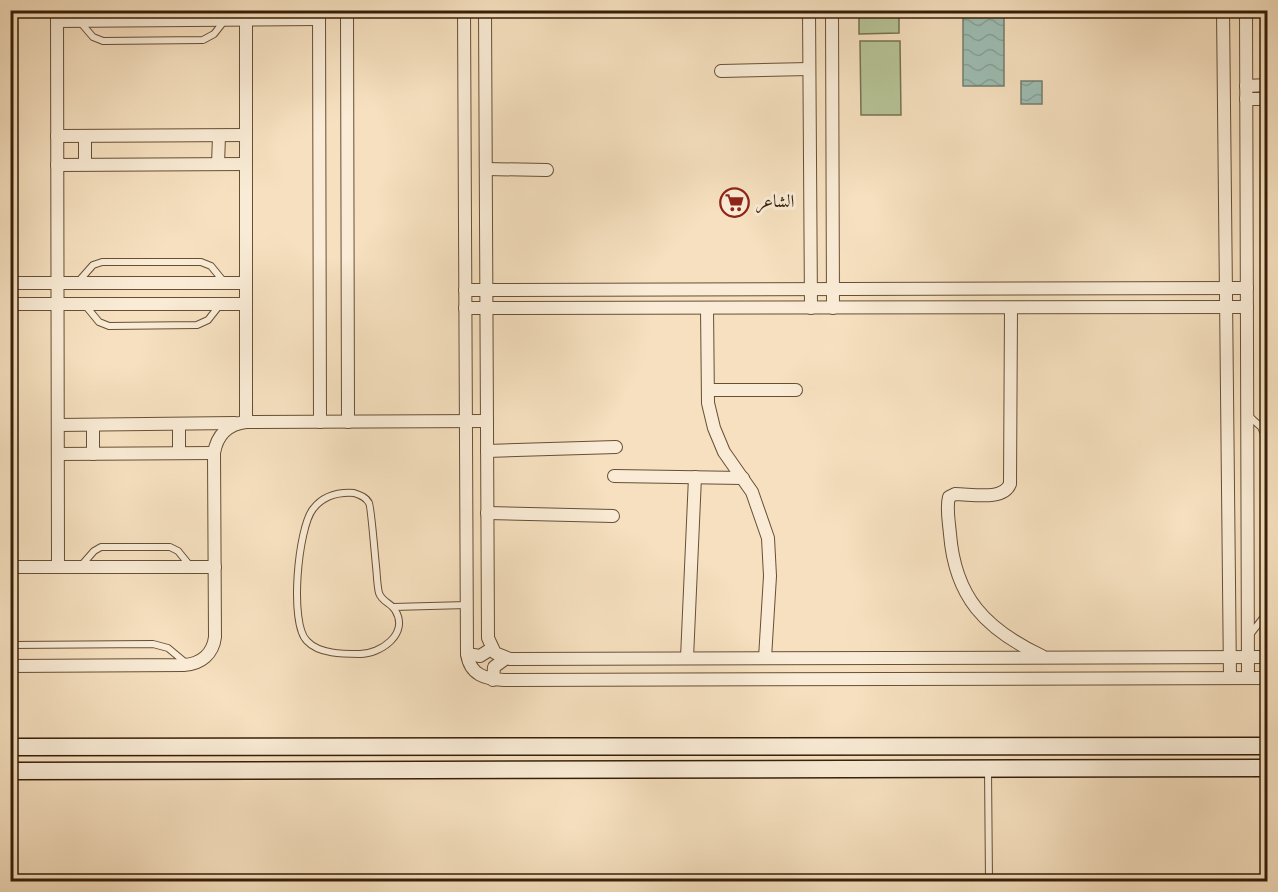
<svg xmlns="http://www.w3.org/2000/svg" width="1278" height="892" font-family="'IM FELL English',Amiri,serif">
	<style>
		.pitch { fill: #b6c396; stroke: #767150; stroke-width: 1.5 }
		.water { fill: url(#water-waves); stroke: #747e6f; stroke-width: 1.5 }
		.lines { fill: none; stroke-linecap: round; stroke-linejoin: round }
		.lane-casing { stroke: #674f36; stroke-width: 8 }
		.street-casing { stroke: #674f36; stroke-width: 14 }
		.secondary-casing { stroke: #371f09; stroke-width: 19 }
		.lane { stroke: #f9ebd5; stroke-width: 6 }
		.street { stroke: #f9ebd5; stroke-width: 12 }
		.secondary { stroke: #f9ebd5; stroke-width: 16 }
		.labels { text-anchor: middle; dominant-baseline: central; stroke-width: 6; stroke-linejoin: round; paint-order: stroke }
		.poi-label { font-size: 18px; fill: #371f09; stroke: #f9ebd5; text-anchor: start }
	</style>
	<defs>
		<pattern id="water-waves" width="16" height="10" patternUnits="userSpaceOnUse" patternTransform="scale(1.5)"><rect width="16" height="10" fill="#9dbdb3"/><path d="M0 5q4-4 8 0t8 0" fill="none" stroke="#88a299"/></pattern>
	</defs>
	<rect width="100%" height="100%" fill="#f6e0bf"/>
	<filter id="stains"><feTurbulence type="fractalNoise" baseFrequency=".00333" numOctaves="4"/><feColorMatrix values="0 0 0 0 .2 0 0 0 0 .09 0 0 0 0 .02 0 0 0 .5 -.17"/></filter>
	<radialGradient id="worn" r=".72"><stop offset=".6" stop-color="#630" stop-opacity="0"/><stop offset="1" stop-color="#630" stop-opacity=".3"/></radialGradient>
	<g class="pitch">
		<polygon points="859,11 899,11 899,33 859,34"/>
		<polygon points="860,41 900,41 901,115 861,115"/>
	</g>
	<g class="water">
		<rect x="963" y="11" width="41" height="75"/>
		<rect x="1021" y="81" width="21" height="23"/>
	</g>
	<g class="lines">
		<defs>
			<g id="lane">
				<polyline points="81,23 93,37 103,41 203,40 214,34 225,20"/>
				<polyline points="78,282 93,265 102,262 201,262 211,266 224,282"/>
				<polyline points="85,305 99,322 109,326 197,325 208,320 219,306"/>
				<polyline points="1249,416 1261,427 1265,436 1266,614 1249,636"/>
				<path d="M 354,493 C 360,495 366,497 369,503 C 371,506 375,557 376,566 C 377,575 377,585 379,593 C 382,602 391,603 395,610 C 410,634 380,654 360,654 C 343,654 319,654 307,641 C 289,624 298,528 313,509 C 323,496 338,492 354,493 Z"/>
				<polyline points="80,567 94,551 101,547 170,547 178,551 191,567"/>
				<polyline points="393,607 467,605"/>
				<polyline points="10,645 153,644 168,648 186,663"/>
				<polyline points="988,769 989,882"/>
			</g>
			<g id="street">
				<polyline points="57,10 58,567"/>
				<polyline points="246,10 246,422"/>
				<polyline points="319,10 320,422"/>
				<polyline points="347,10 348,422"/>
				<path d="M 464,10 L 467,654 C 470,675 485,679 504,680 L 1268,678"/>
				<polyline points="485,10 488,638 495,653 510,659 1268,657"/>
				<polyline points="809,10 811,308"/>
				<polyline points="832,10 833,308"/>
				<polyline points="1223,10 1230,678"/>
				<polyline points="1246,10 1248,678"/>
				<polyline points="57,21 319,19"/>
				<polyline points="721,71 809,69"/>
				<polyline points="1246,86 1268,85"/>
				<polyline points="1246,99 1268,99"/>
				<polyline points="57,136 246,135"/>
				<polyline points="85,164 85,136"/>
				<polyline points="218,164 219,136"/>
				<polyline points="57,165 246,164"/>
				<polyline points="486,169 547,170"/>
				<polyline points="10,283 246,283"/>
				<polyline points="465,290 1247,288"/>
				<polyline points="10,304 246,304"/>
				<polyline points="465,308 1247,307"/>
				<polyline points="707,308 708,403 714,428 724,452 752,492 768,538 770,576 765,658"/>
				<path d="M 1011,308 L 1010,484 C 1003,501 972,494 955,494 L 949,497 C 946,508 949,522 950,534 C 955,597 985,629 1042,656"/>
				<polyline points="708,390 796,390"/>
				<polyline points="179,424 179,453"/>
				<polyline points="58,425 235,423"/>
				<polyline points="93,425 93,454"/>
				<polyline points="487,451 616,447"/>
				<polyline points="58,454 214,453"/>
				<polyline points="614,476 743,478"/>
				<polyline points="487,513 613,516"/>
				<polyline points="10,567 215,567"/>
				<polyline points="467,654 480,656 491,649"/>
				<polyline points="687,658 695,477"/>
				<path d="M 10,666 L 184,665 C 201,664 213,654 215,637 L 214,453 C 217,435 228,424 246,422 L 487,421"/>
				<polyline points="493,680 494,667 505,659"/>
			</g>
			<g id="secondary">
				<polyline points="10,747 1268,746"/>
				<polyline points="10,771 1268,768"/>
			</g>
		</defs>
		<use href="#lane" class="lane-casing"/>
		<use href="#street" class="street-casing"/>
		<use href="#secondary" class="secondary-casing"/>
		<use href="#lane" class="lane"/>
		<use href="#street" class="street"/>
		<use href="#secondary" class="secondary"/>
	</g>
	<defs>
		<symbol id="supermarket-ring" viewBox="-11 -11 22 22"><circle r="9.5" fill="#f9ebd5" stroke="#8f2418" stroke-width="1.5"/><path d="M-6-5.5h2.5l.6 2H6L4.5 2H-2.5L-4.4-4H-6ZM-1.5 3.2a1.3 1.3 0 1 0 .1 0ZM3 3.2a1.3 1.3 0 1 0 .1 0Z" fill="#8f2418"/></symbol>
	</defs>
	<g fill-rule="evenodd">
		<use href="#supermarket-ring" x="718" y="186" width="33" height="33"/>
	</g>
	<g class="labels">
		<g class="poi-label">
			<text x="756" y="202">الشاعر</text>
		</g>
	</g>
	<rect width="1278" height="892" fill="none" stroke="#f6e0bf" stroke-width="36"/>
	<rect x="12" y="12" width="1254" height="868" fill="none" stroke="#371f09" stroke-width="3"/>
	<rect x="18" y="18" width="1242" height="856" fill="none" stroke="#371f09" stroke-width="1.5"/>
	<rect width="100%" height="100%" filter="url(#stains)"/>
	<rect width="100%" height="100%" fill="url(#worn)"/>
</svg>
